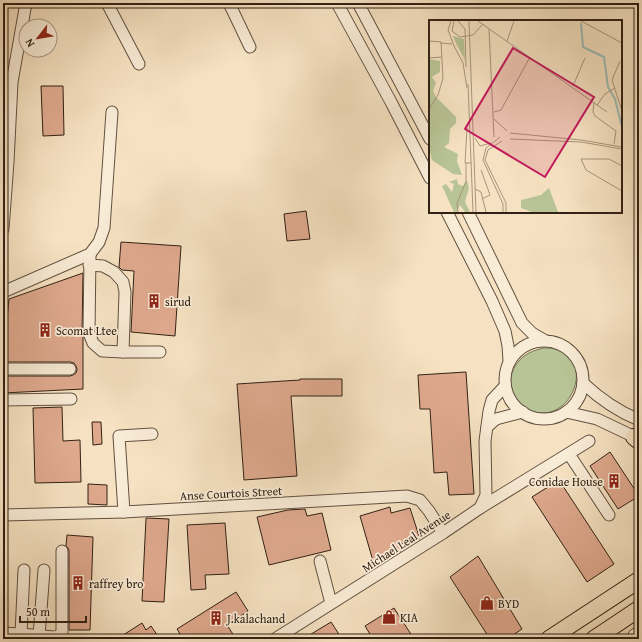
<svg xmlns="http://www.w3.org/2000/svg" width="642" height="642" font-family="'Gentium Book Plus',serif">
	<style>
		.green { fill: #b8c496; stroke: #747255 }
		.building { fill: #dfa98e; stroke: #312114 }
		.lines { fill: none; stroke-linecap: round; stroke-linejoin: round }
		.minor-casing { stroke: #625140; stroke-width: 13 }
		.highway-casing { stroke: #312114; stroke-width: 18 }
		.minor { stroke: #f9ecd7; stroke-width: 11 }
		.highway { stroke: #f6e2c2; stroke-width: 16 }
		.labels { text-anchor: middle; dominant-baseline: central; stroke-width: 3.5; stroke-linejoin: round; paint-order: stroke }
		.poi-label { font-size: 12px; fill: #312114; stroke: #f9ecd7; text-anchor: start }
		.street-label { font-size: 12px; fill: #312114; stroke: #f9ecd7 }
		.inset-river { fill: none; stroke: #9dbdb7; stroke-width: 2 }
		.inset-road { fill: none; stroke: #a7957c; stroke-width: 1 }
		.view { fill: #c2185b; fill-opacity: 0.15; stroke: #c2185b; stroke-width: 2 }
		.inset-edge { fill: none; stroke: #312114; stroke-width: 2 }
	</style>
	<rect width="100%" height="100%" fill="#f6e2c2"/>
	<filter id="stains"><feTurbulence type="fractalNoise" baseFrequency=".005" numOctaves="4"/><feColorMatrix values="0 0 0 0 .2 0 0 0 0 .09 0 0 0 0 .02 0 0 0 .5 -.17"/></filter>
	<radialGradient id="worn" r=".72"><stop offset=".6" stop-color="#630" stop-opacity="0"/><stop offset="1" stop-color="#630" stop-opacity=".3"/></radialGradient>
	<path class="green" d="M 543,348 C 549,348 555,348 561,351 C 591,365 573,413 543,413 C 537,413 531,412 525,409 C 506,396 506,371 523,357 C 529,352 536,350 543,348 Z"/>
	<g class="building">
		<polygon points="41,86 63,86 64,135 43,136"/>
		<polygon points="306,211 310,239 287,241 284,214"/>
		<polygon points="121,242 181,246 175,336 131,332 134,271 122,270 119,267"/>
		<polygon points="83,273 82,333 83,337 83,389 3,393 3,376 70,376 73,375 76,373 77,369 76,366 74,363 70,362 3,362 3,360 9,299"/>
		<polygon points="466,372 474,494 449,495 447,472 434,473 430,409 420,409 418,375"/>
		<polygon points="300,379 342,379 342,396 291,396 297,476 244,480 237,384 300,380"/>
		<polygon points="62,407 63,441 80,440 81,482 35,483 33,408"/>
		<polygon points="92,422 101,422 102,444 93,445"/>
		<polygon points="610,452 639,496 618,509 590,466"/>
		<polygon points="559,480 614,564 587,582 532,497"/>
		<polygon points="88,484 107,485 107,505 88,504"/>
		<polygon points="390,507 391,513 410,508 420,539 401,544 402,550 395,555 373,561 360,516"/>
		<polygon points="305,509 307,516 322,513 331,550 269,565 257,517 288,510"/>
		<polygon points="146,518 169,519 164,602 142,601"/>
		<polygon points="225,523 229,574 205,575 206,589 191,590 187,525"/>
		<polygon points="67,535 93,537 90,630 69,630 69,551 68,548 66,546"/>
		<polygon points="478,556 522,629 507,639 490,639 450,577"/>
		<polygon points="236,592 248,611 227,625 236,639 183,639 177,629"/>
		<polygon points="394,608 414,639 373,639 365,626"/>
		<polygon points="331,622 342,639 303,639"/>
		<polygon points="142,623 146,630 151,626 160,639 117,639"/>
	</g>
	<g class="lines">
		<defs>
			<g id="minor">
				<polyline points="107,3 139,64"/>
				<polyline points="229,3 250,47"/>
				<polyline points="337,3 391,102 430,178"/>
				<polyline points="358,3 430,139"/>
				<polyline points="447,212 492,301 505,331 508,346 509,361"/>
				<polyline points="468,212 522,323 532,333 544,340"/>
				<polyline points="3,229 8,162 12,82 26,3"/>
				<polyline points="90,254 89,333 93,343 102,351 123,352 160,352"/>
				<polyline points="89,265 103,266 114,272 123,282 125,292 123,352"/>
				<polyline points="3,292 90,254 99,242 104,228 112,112"/>
				<circle cx="544" cy="380" r="39"/>
				<polyline points="3,369 70,369"/>
				<path d="M 583,383 C 600,399 617,411 639,420"/>
				<polyline points="3,400 71,399"/>
				<polyline points="566,412 597,419 639,439"/>
				<polyline points="487,427 496,419 523,412"/>
				<polyline points="569,454 609,515"/>
				<polyline points="480,508 486,495 485,441 489,411 492,400 505,386"/>
				<polyline points="124,512 119,436 152,434"/>
				<polyline points="3,515 124,512 407,496 420,500 429,511 443,533"/>
				<polyline points="320,561 331,603"/>
				<polyline points="3,633 21,634 54,637 59,636 62,632 62,551"/>
				<polyline points="21,634 24,570"/>
				<polyline points="634,635 639,632"/>
				<polyline points="39,636 44,570"/>
				<polyline points="275,639 443,533 480,508 589,441"/>
			</g>
			<g id="highway">
				<polyline points="634,437 639,441"/>
				<polyline points="549,639 639,580"/>
				<polyline points="594,639 639,609"/>
			</g>
		</defs>
		<use href="#minor" class="minor-casing"/>
		<use href="#highway" class="highway-casing"/>
		<use href="#minor" class="minor"/>
		<use href="#highway" class="highway"/>
	</g>
	<defs>
		<symbol id="building-bare" viewBox="-9 -9 18 18"><path d="M-4-6H4V6H1V3H-1V6H-4ZM-2.5-4.3h1.7v1.8h-1.7ZM.8-4.3h1.7v1.8H.8ZM-2.5-1h1.7V.8h-1.7ZM.8-1h1.7V.8H.8Z" fill="#8f2418" stroke="#f9ecd7" stroke-width="2.5" paint-order="stroke"/></symbol>
		<symbol id="shop-bare" viewBox="-9 -9 18 18"><path d="M-5-2.5h2.3a2.7 3.5 0 0 1 5.4 0H5L5.5 6h-11ZM-1.5-2.5h3a1.5 2.3 0 0 0-3 0Z" fill="#8f2418" stroke="#f9ecd7" stroke-width="2.5" paint-order="stroke"/></symbol>
	</defs>
	<g fill-rule="evenodd">
		<use href="#building-bare" x="144" y="291" width="20" height="20"/>
		<use href="#building-bare" x="35" y="320" width="20" height="20"/>
		<use href="#building-bare" x="604" y="471" width="20" height="20"/>
		<use href="#building-bare" x="68" y="573" width="20" height="20"/>
		<use href="#shop-bare" x="477" y="593" width="20" height="20"/>
		<use href="#shop-bare" x="379" y="607" width="20" height="20"/>
		<use href="#building-bare" x="206" y="608" width="20" height="20"/>
	</g>
	<g class="labels">
		<g class="poi-label">
			<text x="165" y="301">sirud</text>
			<text x="56" y="330">Scomat Ltee</text>
			<text x="603" y="481" text-anchor="end">Conidae House</text>
			<text x="89" y="583">raffrey bro</text>
			<text x="498" y="603">BYD</text>
			<text x="400" y="617">KIA</text>
			<text x="227" y="618">J.kalachand</text>
		</g>
		<g class="street-label">
			<text transform="translate(231 493) rotate(-3)">Anse Courtois Street</text>
			<text transform="translate(406 541) rotate(-33)">Michael Leal Avenue</text>
		</g>
	</g>
	<g transform="translate(429 20)">
		<rect width="193" height="193" fill="#f6e2c2"/>
		<path d="M 24,16 L 35,19 L 36,40 L 27,23 ZM 0,39 L 11,41 L 11,52 L 3,57 L 7,63 L 4,71 L 7,77 L 27,97 L 27,103 L 21,109 L 20,123 L 15,127 L 29,134 L 28,141 L 33,155 L 24,154 L 3,140 L 0,127 ZM 28,159 L 29,164 L 34,166 L 38,160 L 40,168 L 36,182 L 41,192 L 36,192 L 31,185 L 28,192 L 25,192 L 13,166 L 17,164 L 23,172 L 25,164 L 20,162 ZM 120,168 L 129,192 L 103,192 L 92,188 L 92,180 L 112,175 Z" fill="#b8c496"/>
		<path class="inset-river" d="M 152,3 L 154,27 L 175,37 L 179,67 L 186,79 L 193,107"/>
		<path class="inset-road" d="M 22,1 L 19,10 L 25,26M 25,1 L 23,11 L 31,17 L 44,15 L 54,4M 29,1 L 36,9 L 37,47M 40,1 L 47,192M 49,1 L 178,92M 152,1 L 193,23M 60,9 L 65,117M 0,21 L 12,22 L 14,58 L 9,75 L 0,89M 78,21 L 85,1M 11,23 L 23,24M 25,26 L 34,43 L 38,68M 0,38 L 13,37M 191,41 L 183,60 L 193,91M 39,64 L 44,192M 144,66 L 156,38M 165,82 L 164,92 L 166,96 L 187,111 L 185,124M 168,85 L 176,74 L 186,68M 65,92 L 72,90 L 101,37M 65,99 L 78,111M 38,108 L 36,143 L 42,143M 81,113 L 152,120 L 193,127M 71,117 L 57,128 L 54,140 L 74,184 L 74,192M 46,118 L 51,126 L 62,123M 81,119 L 152,122 L 193,129M 73,121 L 59,130 L 56,140 L 77,183 L 77,192M 193,146 L 180,139 L 152,139 L 157,150 L 193,171M 52,150 L 61,175 L 53,179M 46,169 L 52,172 L 57,192M 29,192 L 28,184 L 37,161 L 37,143"/>
		<path class="view" d="M 84,28 L 165,77 L 116,157 L 36,109 Z"/>
		<rect width="193" height="193" class="inset-edge"/>
	</g>
	<rect width="642" height="642" fill="none" stroke="#f6e2c2" stroke-width="16"/>
	<rect x="4" y="4" width="634" height="634" fill="none" stroke="#312114" stroke-width="2"/>
	<rect x="8" y="8" width="626" height="626" fill="none" stroke="#312114"/>
	<g transform="translate(38 38) rotate(239)"><circle r="19" fill="#f9ecd7" stroke="#a99b89"/>
	<path d="M0-3L7 15L0 10L-7 15Z" fill="#8f2418"/>
	<text y="-6" font-size="11" font-weight="bold" text-anchor="middle" fill="#312114">N</text>
	</g>
	<path d="M20 616v6h66v-6" fill="none" stroke="#312114" stroke-width="2"/>
	<text x="26" y="616" font-size="12" fill="#312114" stroke="#f9ecd7" stroke-width="3" paint-order="stroke">50 m</text>
	<rect width="100%" height="100%" filter="url(#stains)"/>
	<rect width="100%" height="100%" fill="url(#worn)"/>
</svg>
